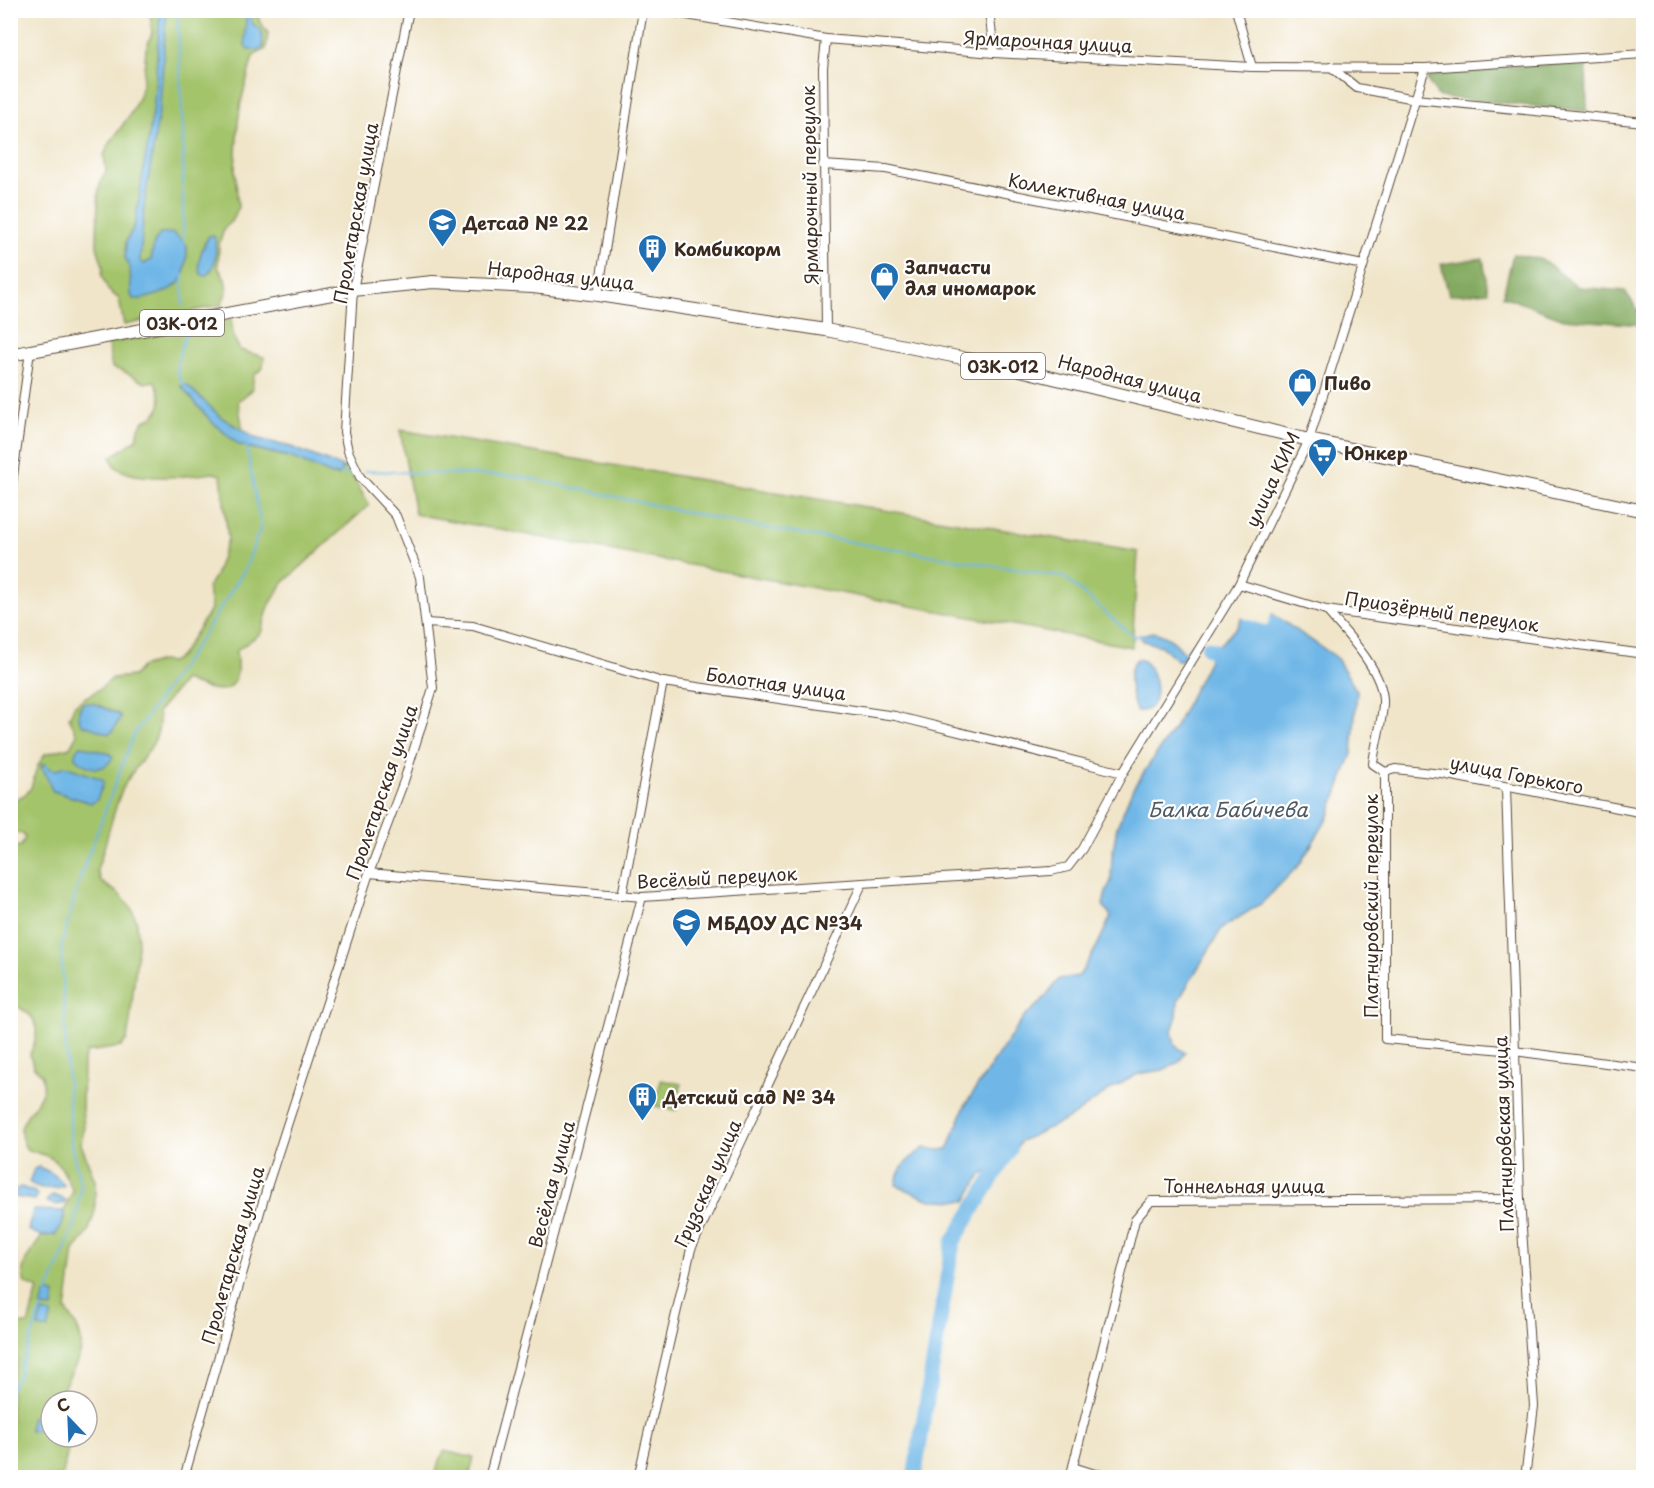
<svg xmlns="http://www.w3.org/2000/svg" width="1654" height="1488" font-family="'Playpen Sans',sans-serif">
	<style>
		.green { fill: #a4c46c; stroke: #707745; stroke-width: 1.5 }
		.forest { fill: #83aa60; stroke: #5f6a3f; stroke-width: 1.5 }
		.water { fill: #70b7e7; stroke: #567082; stroke-width: 1.5 }
		.pier { fill: #f0e5c9 }
		.lines { fill: none; stroke-linecap: round; stroke-linejoin: round }
		.stream { stroke: #70b7e7; stroke-width: 2 }
		.river { stroke: #70b7e7; stroke-width: 15 }
		.street-casing { stroke: #564638; stroke-width: 10 }
		.primary-casing { stroke: #564638; stroke-width: 14 }
		.street { stroke: #fff; stroke-width: 8 }
		.primary { stroke: #fff; stroke-width: 12 }
		.labels { text-anchor: middle; dominant-baseline: central; stroke-width: 4.5; stroke-linejoin: round; paint-order: stroke }
		.shield { fill: #fff; stroke: #766a62; stroke-width: 1.5 }
		.shield-label { font-size: 16px; font-weight: bold; fill: #3b2a1e }
		.street-label { font-size: 18px; fill: #3b2a1e; stroke: #fff }
		.poi-label { font-size: 18px; font-weight: bold; fill: #3b2a1e; stroke: #fff; text-anchor: start }
		.water-label { font-size: 20px; font-style: italic; fill: #4e5b64; stroke: #fff }
	</style>
	<rect width="100%" height="100%" fill="#fff"/>
	<filter id="ink" filterUnits="userSpaceOnUse"><feTurbulence type="fractalNoise" baseFrequency=".0167" numOctaves="2"/><feDisplacementMap in="SourceGraphic" scale="12" xChannelSelector="R" yChannelSelector="G"/><feConvolveMatrix kernelMatrix="1 2 1 2 8 2 1 2 1" color-interpolation-filters="sRGB"/></filter>
	<filter id="wash" filterUnits="userSpaceOnUse"><feTurbulence type="fractalNoise" baseFrequency=".008" numOctaves="4" result="noise"/><feDisplacementMap in="SourceGraphic" scale="24" xChannelSelector="R" yChannelSelector="G"/><feGaussianBlur stdDeviation="1.35" result="paint"/><feColorMatrix in="noise" values="0 0 0 0 0 0 0 0 0 0 0 0 0 0 0 0 0 1.4 0 .05"/><feComposite in="paint" operator="in"/></filter>
	<g filter="url(#wash)">
		<rect width="100%" height="100%" fill="#f0e5c9"/>
		<g class="green">
			<polygon points="150,11 258,11 259,21 268,33 266,49 253,56 241,102 238,122 235,169 238,207 234,218 224,229 219,245 218,267 225,279 227,291 221,305 124,325 119,299 108,290 102,276 103,266 97,247 98,195 101,179 106,172 104,155 108,146 131,113 139,96 143,81 146,49 152,33"/>
			<path d="M 231,319 L 234,338 L 240,350 L 264,357 L 263,368 L 254,375 L 252,390 L 238,401 L 243,431 L 222,418 L 187,385 L 182,387 L 211,421 L 239,445 L 293,458 L 338,475 L 343,467 L 347,467 L 369,505 L 283,583 L 269,606 L 261,633 L 236,651 C 243,700 218,694 184,680 L 158,712 C 165,745 134,762 122,790 C 112,815 106,844 97,870 L 101,882 L 118,893 L 131,907 L 137,923 L 138,945 L 130,1021 L 127,1039 L 121,1047 L 87,1052 L 83,1062 L 82,1109 L 84,1126 L 81,1144 L 95,1181 L 95,1211 L 88,1233 L 74,1250 L 66,1310 C 98,1352 72,1361 58,1401 L 51,1401 L 51,1418 L 32,1417 L 30,1431 L 51,1429 L 51,1437 L 63,1437 L 68,1449 L 62,1477 L 11,1477 L 11,1381 L 17,1361 L 15,1352 L 11,1349 L 11,1325 L 28,1324 L 38,1289 L 25,1283 C 17,1264 33,1251 42,1236 L 55,1235 L 64,1219 L 64,1211 L 73,1191 C 58,1162 61,1158 27,1150 C 9,1120 36,1114 43,1089 C 44,1086 42,1079 42,1075 L 33,1066 L 30,1054 C 41,1030 39,1015 12,1004 L 11,1000 L 10,847 L 21,846 L 25,838 L 23,834 L 14,832 L 11,822 L 16,799 C 36,791 30,784 37,768 C 39,763 42,759 45,754 L 70,747 L 77,734 L 69,718 L 74,706 L 84,698 L 100,689 L 113,678 L 133,676 L 141,667 L 161,661 L 171,662 L 180,657 L 211,609 L 208,587 L 215,576 L 228,539 L 221,475 L 213,473 C 192,476 132,483 115,466 C 113,463 113,460 111,457 L 137,439 C 138,432 139,425 144,421 C 147,419 150,418 153,416 C 165,407 161,392 154,381 L 145,383 L 123,371 L 112,368 L 108,343 Z"/>
			<polygon points="400,430 1138,552 1132,647 415,514"/>
			<polygon points="661,1080 681,1084 676,1110 655,1106"/>
			<polygon points="444,1451 474,1458 469,1477 440,1477 434,1475"/>
		</g>
		<g class="forest">
			<polygon points="1586,62 1587,111 1439,97 1426,79 1454,70"/>
			<polygon points="1513,254 1543,260 1578,287 1625,291 1643,318 1643,325 1564,319 1503,296"/>
			<polygon points="1483,258 1488,292 1449,295 1441,264"/>
		</g>
		<g class="water">
			<path d="M 160,11 L 166,11 L 166,18 L 160,105 L 144,207 L 140,261 L 144,264 L 151,260 L 154,243 L 160,234 L 173,233 L 187,245 C 187,275 184,288 153,296 C 146,298 140,300 133,299 L 131,294 L 130,268 L 125,258 L 126,242 L 135,224 L 146,154 L 154,104 Z"/>
			<polygon points="246,11 253,11 251,22 262,32 263,47 259,50 249,50 245,45"/>
			<path d="M 213,235 L 215,238 C 216,252 218,267 205,276 L 201,274 C 196,262 203,246 209,236 Z"/>
			<polygon points="187,385 222,418 255,438 291,447 343,467 338,475 332,475 293,458 239,445 211,421 181,386"/>
			<path d="M 1246,606 L 1254,616 L 1268,611 L 1336,657 L 1357,691 L 1352,753 L 1329,816 L 1300,864 L 1262,903 L 1222,928 L 1178,1001 L 1177,1016 L 1172,1031 L 1175,1045 L 1185,1053 L 1179,1062 L 1163,1070 L 1138,1074 L 1111,1089 L 1070,1118 L 1021,1141 L 1008,1162 L 981,1175 L 966,1201 L 930,1200 L 896,1185 C 898,1166 909,1159 924,1148 L 938,1150 L 948,1149 L 965,1105 L 1023,1018 L 1041,1002 L 1059,979 L 1079,976 L 1096,948 L 1111,916 L 1103,905 L 1106,892 L 1111,881 L 1112,856 L 1117,827 L 1133,788 L 1175,727 L 1214,650 L 1238,626 Z"/>
			<path d="M 1153,632 C 1166,635 1178,643 1185,655 L 1182,660 L 1177,660 L 1161,646 L 1143,641 L 1140,635 Z"/>
			<path d="M 1137,659 C 1156,659 1168,715 1136,711 C 1131,696 1124,671 1137,659 Z"/>
			<path d="M 83,703 L 93,703 L 118,714 L 121,717 L 112,732 L 109,734 L 81,724 C 78,715 77,711 83,703 Z"/>
			<path d="M 82,746 L 110,754 L 113,757 C 104,774 88,769 75,758 C 75,752 76,748 82,746 Z"/>
			<path d="M 43,764 L 46,764 L 49,768 L 56,770 L 65,766 L 102,779 L 104,782 L 97,800 L 91,803 L 53,791 C 48,785 49,776 41,767 Z"/>
			<path d="M 39,1167 C 48,1171 59,1176 64,1185 C 55,1190 38,1190 29,1182 L 34,1169 Z"/>
			<polygon points="21,1187 35,1192 37,1196 35,1200 15,1197 16,1189"/>
			<path d="M 53,1195 L 66,1200 L 65,1203 C 58,1205 52,1206 46,1201 Z"/>
			<path d="M 33,1210 L 64,1211 C 64,1221 62,1227 55,1235 L 42,1236 L 28,1230 Z"/>
			<polygon points="49,1292 55,1293 53,1308 41,1307 45,1294"/>
			<polygon points="42,1312 52,1314 48,1329 38,1327"/>
			<polygon points="31,1417 51,1418 51,1429 30,1431"/>
		</g>
		<polygon class="pier" points="1246,603 1251,604 1255,612 1268,608 1273,610 1267,626 1238,616"/>
		<g class="lines">
			<g class="stream">
				<polyline points="177,10 183,134 183,242"/>
				<polyline points="183,275 183,305"/>
				<path d="M 186,334 C 180,353 170,371 186,387"/>
				<polyline points="365,471 518,476 742,524 1064,577 1134,637 1142,635"/>
				<polyline points="339,472 348,474"/>
				<polyline points="1183,654 1195,642"/>
				<polyline points="46,1296 75,1224 81,1187 71,1144 61,947 81,875 133,736 206,631 245,569 261,527 246,444"/>
				<polyline points="10,1391 18,1376 42,1307"/>
			</g>
			<g class="river">
				<polyline points="1208,648 1214,650 1220,670"/>
				<polyline points="914,1478 953,1242 1010,1149"/>
			</g>
		</g>
	</g>
	<g filter="url(#ink)">
		<g class="lines">
			<defs>
				<g id="street">
					<polyline points="658,10 826,39 994,53 1252,67 1425,68 1644,54"/>
					<polyline points="989,10 994,53"/>
					<polyline points="1236,10 1252,67"/>
					<polyline points="1331,67 1357,88 1415,99 1644,122"/>
					<polyline points="823,165 886,169 1363,265"/>
					<polyline points="598,295 643,10"/>
					<polyline points="826,330 823,68 826,39"/>
					<polyline points="10,498 30,351"/>
					<polyline points="1239,584 1326,610 1644,654"/>
					<path d="M 1326,610 C 1346,633 1385,672 1383,704 C 1382,724 1375,744 1373,764 L 1385,772 L 1385,1039 L 1514,1051 L 1644,1068"/>
					<polyline points="426,623 473,626 663,682 895,716 1123,773"/>
					<polyline points="1385,772 1395,769 1442,774 1644,813"/>
					<polyline points="1506,788 1520,1199 1534,1406 1525,1478"/>
					<polyline points="369,873 642,897 1051,871 1068,867 1082,849 1123,773 1239,584 1309,440 1425,68"/>
					<polyline points="622,896 663,682"/>
					<polyline points="1073,1467 1095,1474 1199,1478"/>
					<polyline points="184,1478 268,1184 369,873 404,781 433,688 420,577 396,516 360,477 348,451 344,432 353,290 409,10"/>
					<polyline points="489,1478 642,897"/>
					<polyline points="638,1478 691,1249 862,884"/>
					<polyline points="1070,1478 1135,1220 1151,1201 1520,1199"/>
				</g>
				<polyline id="primary" points="10,355 353,290 433,282 533,287 598,295 826,330 1016,369 1309,440 1644,511"/>
			</defs>
			<use href="#street" class="street-casing"/>
			<use href="#primary" class="primary-casing"/>
			<use href="#street" class="street"/>
			<use href="#primary" class="primary"/>
		</g>
	</g>
	<defs>
		<symbol id="school-pin" viewBox="-11 -11 22 30"><path d="M0 17L-7.5 6A9.5 9.5 0 1 1 7.5 6Z" fill="#1f6fb2" stroke="#fff"/><path d="M0-5L7-2L0 1L-7-2ZM-4 1L0 2.5L4 1V4Q0 6-4 4Z" fill="#fff"/></symbol>
		<symbol id="building-pin" viewBox="-11 -11 22 30"><path d="M0 17L-7.5 6A9.5 9.5 0 1 1 7.5 6Z" fill="#1f6fb2" stroke="#fff"/><path d="M-4-6H4V6H1V3H-1V6H-4ZM-2.5-4.3h1.7v1.8h-1.7ZM.8-4.3h1.7v1.8H.8ZM-2.5-1h1.7V.8h-1.7ZM.8-1h1.7V.8H.8Z" fill="#fff"/></symbol>
		<symbol id="shop-pin" viewBox="-11 -11 22 30"><path d="M0 17L-7.5 6A9.5 9.5 0 1 1 7.5 6Z" fill="#1f6fb2" stroke="#fff"/><path d="M-5-2.5h2.3a2.7 3.5 0 0 1 5.4 0H5L5.5 6h-11ZM-1.5-2.5h3a1.5 2.3 0 0 0-3 0Z" fill="#fff"/></symbol>
		<symbol id="supermarket-pin" viewBox="-11 -11 22 30"><path d="M0 17L-7.5 6A9.5 9.5 0 1 1 7.5 6Z" fill="#1f6fb2" stroke="#fff"/><path d="M-6-5.5h2.5l.6 2H6L4.5 2H-2.5L-4.4-4H-6ZM-1.5 3.2a1.3 1.3 0 1 0 .1 0ZM3 3.2a1.3 1.3 0 1 0 .1 0Z" fill="#fff"/></symbol>
	</defs>
	<g fill-rule="evenodd">
		<use href="#school-pin" x="426" y="206" width="33" height="45"/>
		<use href="#building-pin" x="636" y="232" width="33" height="45"/>
		<use href="#shop-pin" x="868" y="260" width="33" height="45"/>
		<use href="#shop-pin" x="1286" y="366" width="33" height="45"/>
		<use href="#supermarket-pin" x="1306" y="436" width="33" height="45"/>
		<use href="#school-pin" x="670" y="906" width="33" height="45"/>
		<use href="#building-pin" x="626" y="1080" width="33" height="45"/>
	</g>
	<g class="labels">
		<g class="shield">
			<rect x="140" y="310" width="84" height="26" rx="4.5"/>
			<rect x="961" y="353" width="84" height="26" rx="4.5"/>
		</g>
		<g class="shield-label">
			<text x="182" y="323">03К-012</text>
			<text x="1003" y="366">03К-012</text>
		</g>
		<g class="street-label">
			<text transform="translate(1048 41) rotate(3)">Ярмарочная улица</text>
			<text transform="translate(809 185) rotate(-91)">Ярмарочный переулок</text>
			<text transform="translate(1097 196) rotate(11)">Коллективная улица</text>
			<text transform="translate(355 213) rotate(-80)">Пролетарская улица</text>
			<text transform="translate(561 275) rotate(6)">Народная улица</text>
			<text transform="translate(1130 378) rotate(14)">Народная улица</text>
			<text transform="translate(1272 479) rotate(-65)">улица КИМ</text>
			<text transform="translate(1442 611) rotate(8)">Приозёрный переулок</text>
			<text transform="translate(776 683) rotate(8)">Болотная улица</text>
			<text transform="translate(1517 774) rotate(11)">улица Горького</text>
			<text transform="translate(381 792) rotate(-71)">Пролетарская улица</text>
			<text transform="translate(717 877) rotate(-3)">Весёлый переулок</text>
			<text transform="translate(1370 906) rotate(-90)">Платнировский переулок</text>
			<text transform="translate(1503 1134) rotate(-92)">Платнировская улица</text>
			<text transform="translate(707 1183) rotate(-66)">Грузская улица</text>
			<text transform="translate(551 1184) rotate(-75)">Весёлая улица</text>
			<text x="1244" y="1185">Тоннельная улица</text>
			<text transform="translate(232 1255) rotate(-74)">Пролетарская улица</text>
		</g>
		<g class="poi-label">
			<text x="463" y="222">Детсад № 22</text>
			<text x="674" y="248">Комбикорм</text>
			<text x="905" y="266">Запчасти<tspan x="905" dy="21">для иномарок</tspan></text>
			<text x="1324" y="382">Пиво</text>
			<text x="1344" y="452">Юнкер</text>
			<text x="707" y="922">МБДОУ ДС №34</text>
			<text x="663" y="1096">Детский сад № 34</text>
		</g>
		<g class="water-label">
			<text x="1228" y="809">Балка Бабичева</text>
		</g>
	</g>
	<rect width="1654" height="1488" fill="none" stroke="#fff" stroke-width="36"/>
	<g transform="translate(69 1419) rotate(337)"><circle r="28" fill="#ffffff" stroke="#b1aaa5" stroke-width="1.5"/>
	<path d="M0-4.5L10 22L0 15L-10 22Z" fill="#1f6fb2"/>
	<text y="-9" font-size="16" font-weight="bold" text-anchor="middle" fill="#3b2a1e">С</text>
	</g>
</svg>
